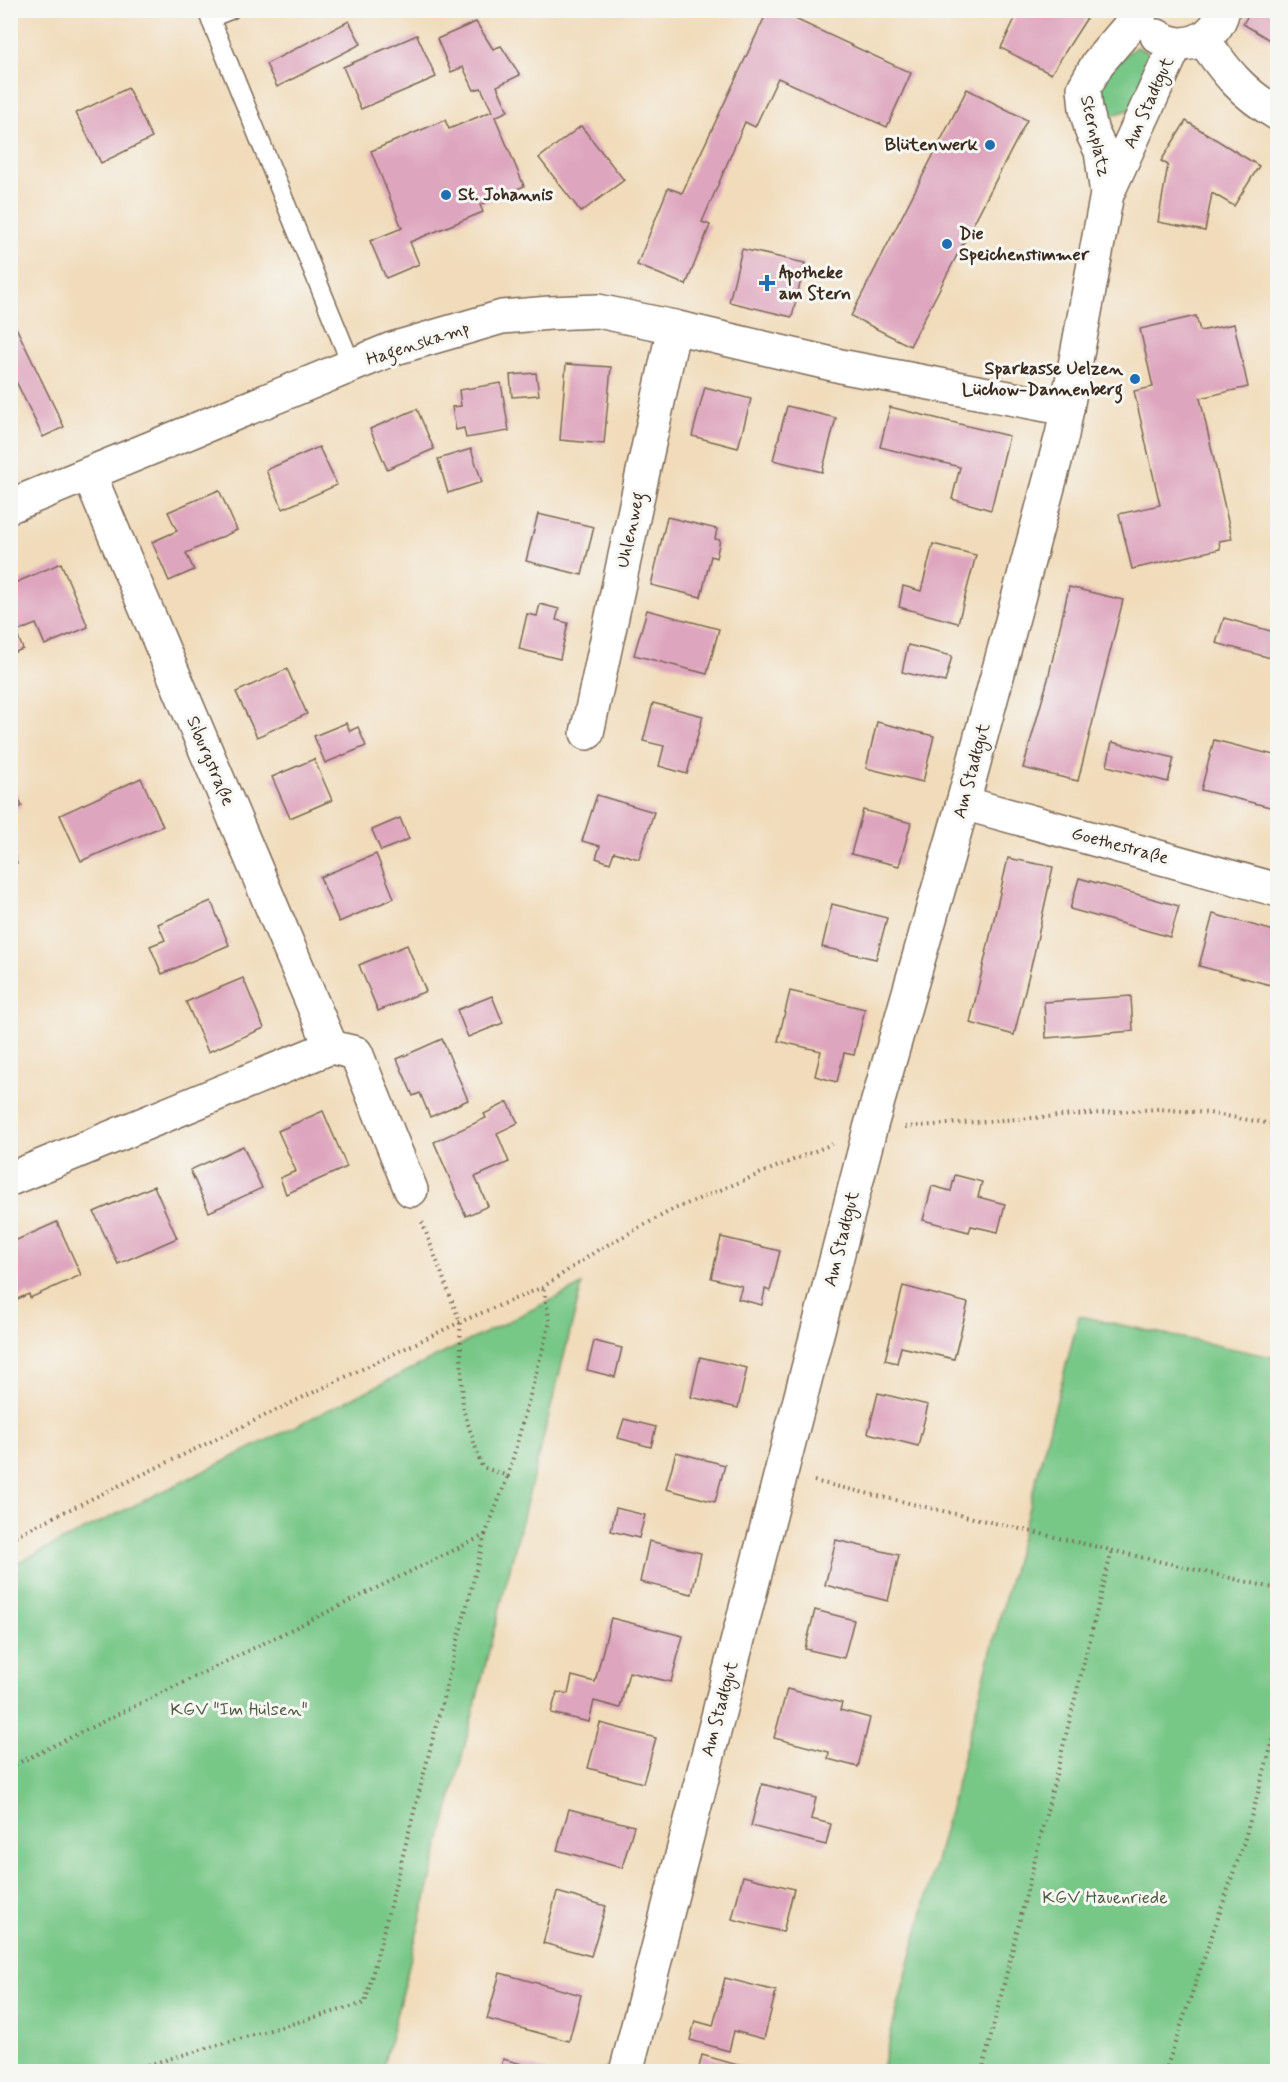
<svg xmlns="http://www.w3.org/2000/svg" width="1288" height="2082" font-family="Mynerve,sans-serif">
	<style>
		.green { fill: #77c787; stroke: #597852; stroke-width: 1.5 }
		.building { fill: #dea6be }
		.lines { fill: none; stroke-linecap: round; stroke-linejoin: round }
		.service-casing { stroke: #7b6855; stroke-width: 21 }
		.minor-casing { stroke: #7b6855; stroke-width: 36 }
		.path { stroke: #7b6855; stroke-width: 4; stroke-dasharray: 1.5 4.5; stroke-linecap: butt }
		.service { stroke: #fff; stroke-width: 18 }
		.minor { stroke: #fff; stroke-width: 33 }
		.poi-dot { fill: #1f6fb2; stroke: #f6f6f2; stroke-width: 2 }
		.labels { text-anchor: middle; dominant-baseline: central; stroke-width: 6; stroke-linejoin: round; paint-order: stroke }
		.street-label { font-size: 18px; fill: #3b2a1e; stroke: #f6f6f2 }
		.poi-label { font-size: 18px; font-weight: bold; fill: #3b2a1e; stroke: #f6f6f2; text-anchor: start }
		.park-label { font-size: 18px; fill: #4d593e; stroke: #f6f6f2 }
	</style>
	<rect width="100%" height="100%" fill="#f6f6f2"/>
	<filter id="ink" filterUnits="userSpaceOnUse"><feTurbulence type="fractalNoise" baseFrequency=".0167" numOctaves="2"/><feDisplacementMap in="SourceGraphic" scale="12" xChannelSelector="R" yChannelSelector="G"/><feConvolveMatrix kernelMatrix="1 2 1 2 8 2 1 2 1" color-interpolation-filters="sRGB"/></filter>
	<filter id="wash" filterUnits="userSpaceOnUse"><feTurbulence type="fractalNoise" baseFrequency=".008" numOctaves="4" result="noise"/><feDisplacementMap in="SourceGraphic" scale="24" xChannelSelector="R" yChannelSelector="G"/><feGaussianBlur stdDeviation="1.35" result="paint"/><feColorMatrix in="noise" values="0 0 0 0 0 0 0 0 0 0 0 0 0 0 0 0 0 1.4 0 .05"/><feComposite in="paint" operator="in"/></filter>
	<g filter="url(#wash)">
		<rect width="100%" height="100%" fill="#f1dbba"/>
		<g class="green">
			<polygon points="1136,47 1158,56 1134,108 1105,118 1095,77"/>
			<polygon points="582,1285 382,2071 11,2071 11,1566"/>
			<polygon points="1079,1316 1277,1358 1277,2071 881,2071"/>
		</g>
		<g id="blocks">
			<g class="building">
				<polygon points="768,10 776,10 911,73 887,127 778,78 755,127 745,122 702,222 710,225 686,285 637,265 668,188 682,193"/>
				<polygon points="1019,10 1092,10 1051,74 1001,48"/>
				<polygon points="1251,10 1278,10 1278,45 1243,24"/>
				<polygon points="349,21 361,44 277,87 266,64"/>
				<polygon points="476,22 493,49 501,46 520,75 497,86 508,111 495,117 524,186 480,205 483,212 410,242 419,264 386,278 370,241 402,228 371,151 445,120 449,129 492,111 481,88 474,90 463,67 451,72 437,39"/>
				<polygon points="417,35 436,77 361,109 343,67"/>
				<polygon points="128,88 152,138 101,163 76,113"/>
				<polygon points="967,89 1027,120 910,346 851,316"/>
				<polygon points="1186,121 1259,166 1234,206 1212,193 1205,231 1158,222 1168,165 1161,161"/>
				<polygon points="581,126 624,180 581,212 539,158"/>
				<polygon points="742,249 805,263 792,317 729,302"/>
				<polygon points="10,315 64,427 43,437 10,369"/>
				<polygon points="1196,316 1200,331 1234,324 1248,387 1200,398 1232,539 1219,541 1220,549 1132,569 1119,514 1160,505 1134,391 1153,387 1140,329"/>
				<polygon points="566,364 611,367 604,444 560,440"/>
				<polygon points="536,373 539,395 512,397 510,375"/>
				<polygon points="501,383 509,431 466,438 464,428 456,430 452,407 461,406 459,390"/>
				<polygon points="705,387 751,399 738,448 692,436"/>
				<polygon points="787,406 836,418 822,472 773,460"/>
				<polygon points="890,407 1009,436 991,510 952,499 960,467 880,447"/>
				<polygon points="417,409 434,449 387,469 370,429"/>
				<polygon points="319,447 337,485 283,509 266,470"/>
				<polygon points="471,449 482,482 448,493 438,459"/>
				<polygon points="219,490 237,530 186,553 194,570 169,581 152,542 177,531 168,512"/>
				<polygon points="538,514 594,527 582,575 526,561"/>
				<polygon points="667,517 717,529 715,539 720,540 716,558 711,556 701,597 651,585"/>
				<polygon points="933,544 976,555 958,623 899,607 903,586 921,591"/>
				<polygon points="61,563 88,627 45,645 36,624 16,632 23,649 10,654 10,585"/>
				<polygon points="1069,587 1123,600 1078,781 1023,768 1048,679"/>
				<polygon points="540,604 559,609 556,620 568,623 560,659 519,649 527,614 537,616"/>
				<polygon points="647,610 719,629 707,674 634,655"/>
				<polygon points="1224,618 1278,633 1278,660 1216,643"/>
				<polygon points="908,645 952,656 945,682 902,672"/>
				<polygon points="287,669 307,714 257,737 236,692"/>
				<polygon points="653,703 703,716 687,774 659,766 664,746 643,741"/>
				<polygon points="877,722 934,736 923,782 866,768"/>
				<polygon points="346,723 350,731 358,727 366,746 325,763 314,736"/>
				<polygon points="1214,740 1278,756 1278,809 1201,790"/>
				<polygon points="1112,742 1174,758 1168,782 1107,766"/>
				<polygon points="314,759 332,800 290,818 272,777"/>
				<polygon points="141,778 163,826 81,861 60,815"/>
				<polygon points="10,780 22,806 10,811"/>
				<polygon points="597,795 654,812 639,859 614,852 610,863 596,858 600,846 582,841"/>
				<polygon points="863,810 911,823 899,866 851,854"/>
				<polygon points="400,818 409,839 381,851 372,830"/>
				<polygon points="10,850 17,863 10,866"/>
				<polygon points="376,854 394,898 339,922 320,877"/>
				<polygon points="1008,858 1053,867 1034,954 1014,1035 970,1023"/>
				<polygon points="1079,878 1179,906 1170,937 1070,909"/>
				<polygon points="211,901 229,945 162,974 150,946 165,940 158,924"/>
				<polygon points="832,904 887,918 876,959 822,947"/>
				<polygon points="1213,914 1278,932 1278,987 1199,966"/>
				<polygon points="407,945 426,991 378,1011 359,965"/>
				<polygon points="243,978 264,1028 208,1052 186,1002"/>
				<polygon points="790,991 865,1009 854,1055 844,1053 837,1082 815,1076 821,1051 778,1041"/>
				<polygon points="492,996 503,1023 468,1037 457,1010"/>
				<polygon points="1131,996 1133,1031 1046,1038 1044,1002"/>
				<polygon points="442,1039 468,1100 430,1117 420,1093 413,1096 397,1059"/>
				<polygon points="508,1102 518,1123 497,1133 509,1162 475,1177 488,1206 466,1216 434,1142 486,1118 484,1114"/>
				<polygon points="323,1111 347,1167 286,1194 280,1178 296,1171 278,1131"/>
				<polygon points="243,1146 262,1188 209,1212 190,1170"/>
				<polygon points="955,1175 982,1182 978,1197 1005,1204 998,1232 971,1226 969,1232 923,1220 932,1186 951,1191"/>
				<polygon points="154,1186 177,1238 118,1264 94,1212"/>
				<polygon points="57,1222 81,1275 30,1298 29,1294 10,1302 10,1261 13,1260 10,1254 10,1243"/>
				<polygon points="721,1237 780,1251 770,1291 765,1289 762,1305 738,1299 742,1286 711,1278"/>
				<polygon points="903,1286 968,1303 954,1359 901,1347 897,1363 885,1360"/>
				<polygon points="594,1341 622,1348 615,1377 587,1370"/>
				<polygon points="700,1357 747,1368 738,1408 691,1397"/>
				<polygon points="878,1393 928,1405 918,1446 868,1433"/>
				<polygon points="624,1419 656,1427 651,1447 618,1438"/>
				<polygon points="676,1452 725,1465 715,1502 666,1489"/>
				<polygon points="616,1508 645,1515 639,1538 611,1531"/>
				<polygon points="836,1540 899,1555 888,1601 825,1585"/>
				<polygon points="649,1541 701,1553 692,1594 640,1582"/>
				<polygon points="815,1610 854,1620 844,1658 805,1649"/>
				<polygon points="611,1618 683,1636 671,1682 629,1672 620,1708 594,1701 589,1722 551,1713 557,1692 568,1694 572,1676 595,1682"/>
				<polygon points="787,1689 842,1703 840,1710 870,1718 858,1767 828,1759 829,1752 774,1738"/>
				<polygon points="600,1723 656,1738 643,1783 588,1768"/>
				<polygon points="762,1784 816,1798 811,1819 831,1824 826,1845 751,1826"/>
				<polygon points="569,1809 634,1826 622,1868 557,1850"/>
				<polygon points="743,1876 794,1889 783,1932 732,1919"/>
				<polygon points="557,1892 606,1906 591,1956 543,1943"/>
				<polygon points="500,1973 581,1995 569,2041 487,2019"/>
				<polygon points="725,1978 776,1991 764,2039 734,2031 729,2051 690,2040 695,2021 713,2026"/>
				<polygon points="702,2055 759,2071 759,2072 698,2072"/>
				<polygon points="503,2059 548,2071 548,2072 500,2072"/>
			</g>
		</g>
	</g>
	<g filter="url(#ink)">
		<use href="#blocks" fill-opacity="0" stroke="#7b6855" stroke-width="1.5"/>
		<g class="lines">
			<defs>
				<polyline id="service" points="230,10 210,18 352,366"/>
				<g id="minor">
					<path d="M 1157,36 C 1182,53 1216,41 1223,10"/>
					<path d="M 1203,39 C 1226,72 1242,93 1278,114"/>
					<polyline points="1107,194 1176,44"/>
					<polyline points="10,506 392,349 502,317 550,313 598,311 674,327 845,367 1067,409"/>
					<polyline points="587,733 674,327"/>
					<polyline points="963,803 1278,890"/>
					<polyline points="331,1047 356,1053 411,1190"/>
					<polyline points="10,1179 331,1047 89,474"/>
					<polyline points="626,2072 870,1129 963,803 1062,435 1107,194 1101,151 1092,132 1086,109 1084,88 1098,63 1140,14"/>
				</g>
			</defs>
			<use href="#service" class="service-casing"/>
			<use href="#minor" class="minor-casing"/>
			<g class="path">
				<polyline points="905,1127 1158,1109 1209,1113 1278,1125"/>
				<polyline points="422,1222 460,1322 463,1409 482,1467 508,1476 550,1322 543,1287"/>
				<polyline points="814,1481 1278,1589"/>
				<polyline points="485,1535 508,1476"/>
				<polyline points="10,1538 460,1322 543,1287 598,1250 672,1210 832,1144"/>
				<polyline points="10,1767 485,1535 365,2003 123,2072"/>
				<polyline points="982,2072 1112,1550"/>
				<polyline points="1165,2072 1243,1845 1278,1723"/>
			</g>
			<use href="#service" class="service"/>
			<use href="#minor" class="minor"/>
		</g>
	</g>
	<g class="poi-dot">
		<circle cx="990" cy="145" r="6"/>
		<circle cx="446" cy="195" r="6"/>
		<circle cx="947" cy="244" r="6"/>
		<path d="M764 274h6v6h6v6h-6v6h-6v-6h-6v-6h6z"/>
		<circle cx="1135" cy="379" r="6"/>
	</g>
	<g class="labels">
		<g class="street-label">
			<text transform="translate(1149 103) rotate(-66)">Am Stadtgut</text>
			<text transform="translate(1095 136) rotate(77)">Sternplatz</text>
			<text transform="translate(418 344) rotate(-18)">Hagenskamp</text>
			<text transform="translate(631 530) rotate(-78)">Uhlenweg</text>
			<text transform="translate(210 761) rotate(67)">Siburgstraße</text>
			<text transform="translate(972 771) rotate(-75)">Am Stadtgut</text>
			<text transform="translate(1120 846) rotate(15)">Goethestraße</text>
			<text transform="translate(842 1239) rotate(-76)">Am Stadtgut</text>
			<text transform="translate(720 1709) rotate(-75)">Am Stadtgut</text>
		</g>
		<g class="poi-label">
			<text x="978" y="145" text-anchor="end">Blütenwerk</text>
			<text x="458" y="195">St. Johannis</text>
			<text x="959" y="234">Die<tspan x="959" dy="21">Speichenstimmer</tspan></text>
			<text x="779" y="273">Apotheke<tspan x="779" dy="21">am Stern</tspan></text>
			<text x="1123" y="369" text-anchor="end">Sparkasse Uelzen<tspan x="1123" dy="21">Lüchow-Dannenberg</tspan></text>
		</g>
		<g class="park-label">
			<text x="239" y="1710">KGV "Im Hülsen"</text>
			<text x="1105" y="1898">KGV Hauenriede</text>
		</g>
	</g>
	<rect width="1288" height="2082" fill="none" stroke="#f6f6f2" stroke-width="36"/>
</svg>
